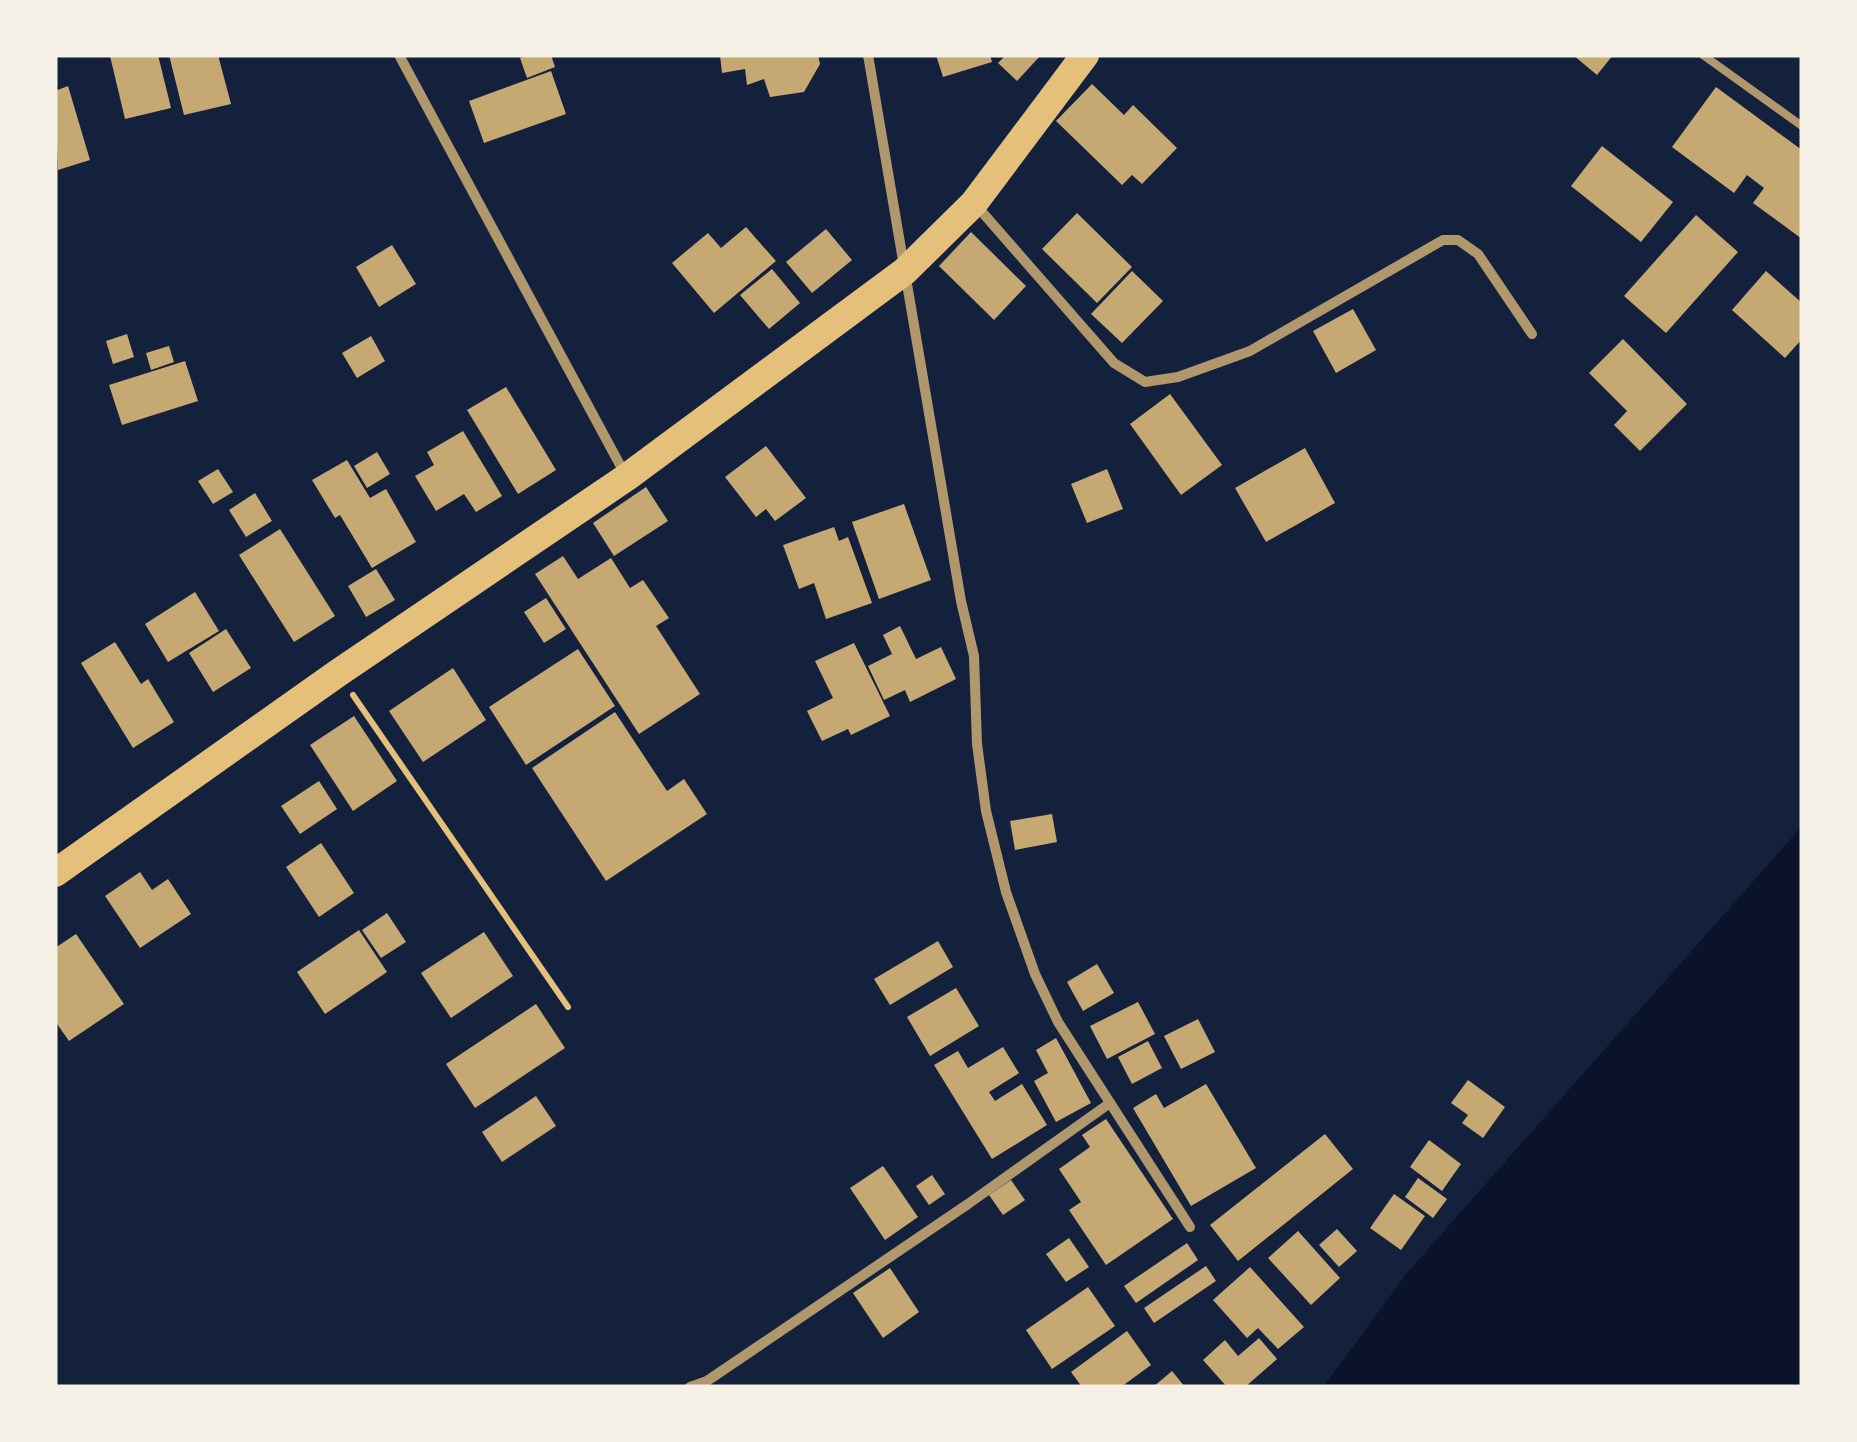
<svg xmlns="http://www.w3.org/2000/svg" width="1857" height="1442" font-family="Raleway,sans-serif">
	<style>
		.water { fill: #0b132b }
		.building { fill: #c6a872 }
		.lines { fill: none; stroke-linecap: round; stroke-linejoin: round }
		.path { stroke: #e5c07b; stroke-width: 6 }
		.service { stroke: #b1986c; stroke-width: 8 }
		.minor { stroke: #b1986c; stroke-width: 10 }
		.trunk { stroke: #e5c07b; stroke-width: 28 }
	</style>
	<rect width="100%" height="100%" fill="#14213d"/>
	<polygon class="water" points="1802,826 1802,1387 1323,1387 1407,1273"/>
	<g class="building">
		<polygon points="115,55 158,55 171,108 125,119 110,56"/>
		<polygon points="169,55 218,55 231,104 184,115"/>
		<polygon points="529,55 551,55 555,67 527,78 520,58"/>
		<polygon points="720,55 818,55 820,64 804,92 770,97 764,79 747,85 745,69 722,73"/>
		<polygon points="936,55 990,55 992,62 943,77"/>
		<polygon points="1006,55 1041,55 1017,81 998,63"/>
		<polygon points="1573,55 1613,55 1597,75"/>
		<polygon points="551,71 566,114 484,143 469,101"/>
		<polygon points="1092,84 1124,115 1133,105 1177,148 1142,184 1132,175 1122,185 1056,121"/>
		<polygon points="68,86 90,160 58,170 55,91"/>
		<polygon points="1716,87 1802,150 1802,239 1753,203 1764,188 1747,175 1734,193 1672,147"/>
		<polygon points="1602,146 1673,202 1641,242 1571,186"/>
		<polygon points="1077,213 1132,267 1097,303 1042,249"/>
		<polygon points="1696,215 1738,252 1666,333 1624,296"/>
		<polygon points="746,227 776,261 714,313 672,263 708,233 721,248"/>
		<polygon points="826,229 852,260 812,293 786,262"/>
		<polygon points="971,232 1026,286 994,320 939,266"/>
		<polygon points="392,245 416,284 379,307 356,267"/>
		<polygon points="772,269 800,303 769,329 740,295"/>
		<polygon points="1132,271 1163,301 1122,343 1091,314"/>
		<polygon points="1766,271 1802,303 1802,339 1785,358 1732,310"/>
		<polygon points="1353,309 1376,350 1336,373 1313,331"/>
		<polygon points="127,334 134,357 113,364 106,341"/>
		<polygon points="371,336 385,361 357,378 342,353"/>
		<polygon points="1623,339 1687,404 1640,451 1614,425 1627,411 1589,373"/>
		<polygon points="169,346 174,362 151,370 146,353"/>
		<polygon points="185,361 198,401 122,425 109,385"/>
		<polygon points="506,387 556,470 518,494 467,410"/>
		<polygon points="1170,394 1222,465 1181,495 1130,424"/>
		<polygon points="463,431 502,496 476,512 464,494 436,511 415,476 434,465 427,452"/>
		<polygon points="766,446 806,498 775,521 766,509 756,517 725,477"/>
		<polygon points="1305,448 1335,503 1266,542 1235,488"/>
		<polygon points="377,452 390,474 367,488 354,466"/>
		<polygon points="347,460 370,498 386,489 416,542 372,568 340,515 335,518 312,480"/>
		<polygon points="218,469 233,492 213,504 198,481"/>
		<polygon points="1107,469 1123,509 1087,523 1071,484"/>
		<polygon points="646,487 668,521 614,556 593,523"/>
		<polygon points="255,493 272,521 246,537 229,510"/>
		<polygon points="904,504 931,580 879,599 852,522"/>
		<polygon points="834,527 839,541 848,537 872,603 826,619 814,583 799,589 783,545"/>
		<polygon points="280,529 335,616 294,642 239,555"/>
		<polygon points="563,556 578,579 611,558 630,588 643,580 669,618 656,626 700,694 639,734 535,574"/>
		<polygon points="376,569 395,600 366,617 348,586"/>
		<polygon points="195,592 219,631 168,662 145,624"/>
		<polygon points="546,598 566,629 544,643 524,612"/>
		<polygon points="900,626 916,659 941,647 956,679 910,702 905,690 884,700 868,666 892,654 883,635"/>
		<polygon points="226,629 251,668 213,692 189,653"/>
		<polygon points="115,642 141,684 148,679 174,722 133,748 81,663"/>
		<polygon points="854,643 890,716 851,735 848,729 822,741 807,711 833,698 815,661"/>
		<polygon points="578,649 615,706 526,765 489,707"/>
		<polygon points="453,668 486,720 423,762 389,711"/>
		<polygon points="615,712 667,791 684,779 707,814 606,881 532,768"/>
		<polygon points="354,716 397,781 353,811 310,745"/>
		<polygon points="319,781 337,809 300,834 281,806"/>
		<polygon points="1052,814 1057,842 1015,850 1010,821"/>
		<polygon points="321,843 354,893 319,917 286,867"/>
		<polygon points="140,872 152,890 168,879 191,914 140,948 105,896"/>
		<polygon points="387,913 406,942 381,958 362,930"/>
		<polygon points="359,930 387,972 325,1014 297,972"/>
		<polygon points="484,932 513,976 451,1018 421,973"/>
		<polygon points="76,934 124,1004 69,1041 55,1021 55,948"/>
		<polygon points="938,941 953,967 890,1005 874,979"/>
		<polygon points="1097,964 1114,993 1083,1011 1067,982"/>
		<polygon points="956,988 979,1026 930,1056 907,1017"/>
		<polygon points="1138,1002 1155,1034 1107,1059 1090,1026"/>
		<polygon points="536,1004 565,1048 475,1108 446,1064"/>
		<polygon points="1198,1019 1215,1052 1181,1069 1164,1036"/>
		<polygon points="1056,1038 1091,1103 1056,1122 1034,1081 1048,1073 1036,1050"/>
		<polygon points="1148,1041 1162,1068 1132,1084 1118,1057"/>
		<polygon points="1003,1047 1019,1073 989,1092 995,1101 1022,1084 1047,1125 992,1159 934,1065 958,1051 968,1068"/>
		<polygon points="1468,1080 1505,1107 1483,1138 1462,1123 1468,1115 1451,1103"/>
		<polygon points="1206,1084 1256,1168 1191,1206 1133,1108 1156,1094 1164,1108"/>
		<polygon points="536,1096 556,1126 502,1162 482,1132"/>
		<polygon points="1106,1119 1173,1219 1106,1265 1069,1210 1081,1202 1059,1169 1090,1147 1082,1135"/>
		<polygon points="1325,1134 1353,1169 1238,1261 1210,1225"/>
		<polygon points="1429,1140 1461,1164 1442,1191 1410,1167"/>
		<polygon points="883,1166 918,1217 885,1240 850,1188"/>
		<polygon points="932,1175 945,1194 929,1205 916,1186"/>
		<polygon points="1418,1178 1447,1199 1433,1218 1405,1197"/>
		<polygon points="1011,1180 1025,1200 1003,1215 989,1195"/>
		<polygon points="1394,1194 1425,1216 1401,1250 1370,1228"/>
		<polygon points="1337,1229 1357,1251 1339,1267 1319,1245"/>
		<polygon points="1298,1231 1340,1278 1311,1305 1268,1258"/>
		<polygon points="1069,1238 1089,1267 1066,1282 1046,1254"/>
		<polygon points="1187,1243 1198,1260 1136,1303 1124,1286"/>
		<polygon points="1206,1266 1216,1281 1154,1323 1144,1308"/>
		<polygon points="1250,1267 1304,1327 1278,1349 1258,1328 1247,1338 1213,1300"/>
		<polygon points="890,1268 919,1312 883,1338 853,1293"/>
		<polygon points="1088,1287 1115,1326 1052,1369 1026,1330"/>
		<polygon points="1127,1331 1151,1365 1121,1387 1082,1387 1071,1372"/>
		<polygon points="1259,1338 1277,1359 1245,1387 1227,1387 1203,1360 1225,1340 1238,1356"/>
		<polygon points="1172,1371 1185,1387 1153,1387"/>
	</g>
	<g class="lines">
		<polyline class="path" points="353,695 568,1007"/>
		<polyline class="service" points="1703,55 1802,126"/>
		<g class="minor">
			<polyline points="399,55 626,476"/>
			<polyline points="868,55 961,601 974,656 977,744 986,811 1006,892 1035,974 1058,1022 1190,1227"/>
			<polyline points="975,204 1114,363 1145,382 1178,377 1250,351 1443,240 1458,240 1478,254 1532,334"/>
			<polyline points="690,1387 707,1381 968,1204 1110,1103"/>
		</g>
		<polyline class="trunk" points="55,873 338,673 627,477 905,271 974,203 1085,55"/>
	</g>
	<rect width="1857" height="1442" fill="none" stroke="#f6f1e7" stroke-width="115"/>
</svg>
